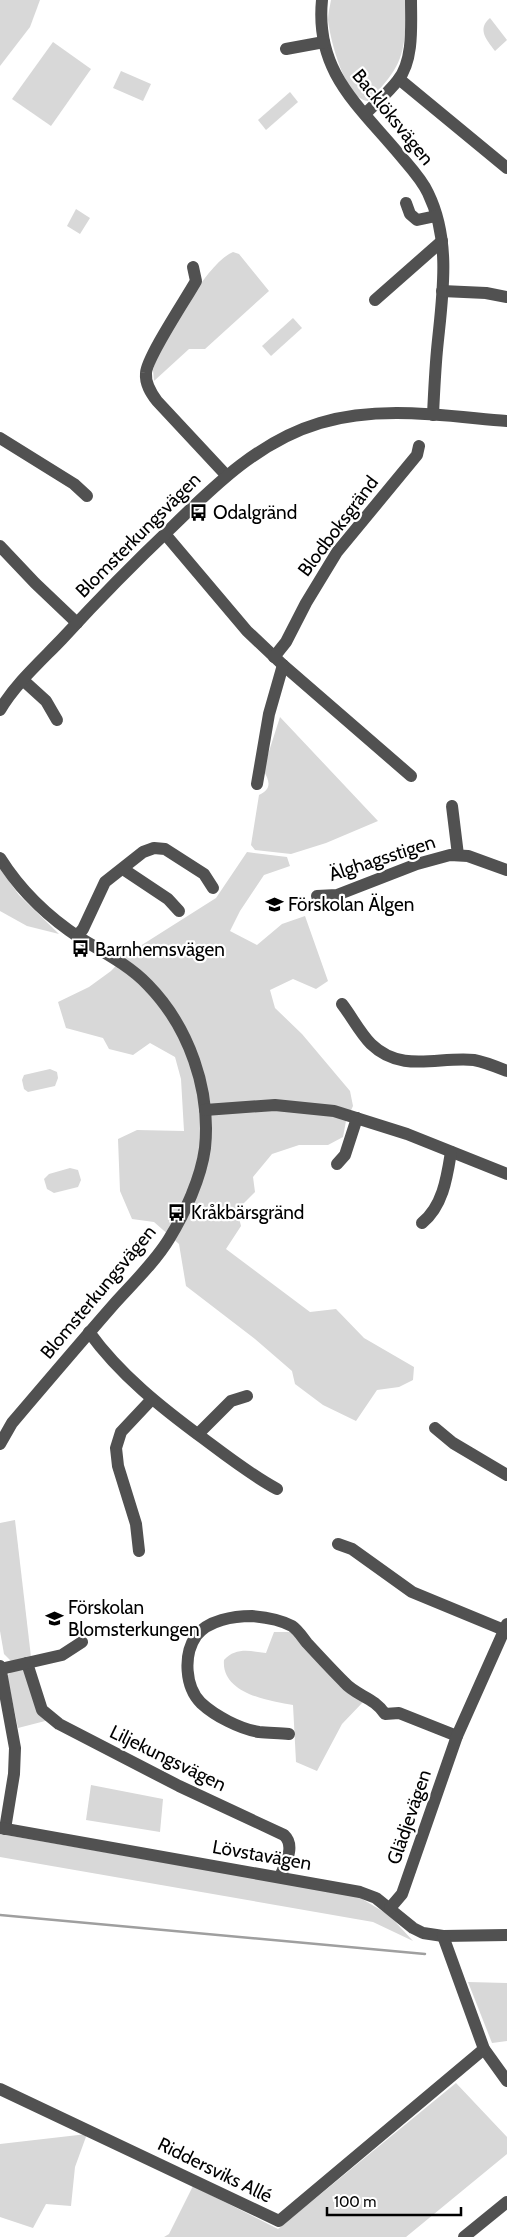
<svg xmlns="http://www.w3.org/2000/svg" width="507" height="2237" font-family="Cabin,sans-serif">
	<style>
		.green { fill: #d8d8d8 }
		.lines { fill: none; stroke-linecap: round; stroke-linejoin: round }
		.stream { stroke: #9f9f9f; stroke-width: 2.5 }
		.minor { stroke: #515151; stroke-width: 12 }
		.labels { text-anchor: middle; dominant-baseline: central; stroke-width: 4.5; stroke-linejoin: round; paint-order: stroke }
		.street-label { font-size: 19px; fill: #000; stroke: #fff }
		.poi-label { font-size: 19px; fill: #000; stroke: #fff; text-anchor: start }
	</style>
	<rect width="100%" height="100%" fill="#fff"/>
	<g class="green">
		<polygon points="0,0 40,0 30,27 0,66"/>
		<path d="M 331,0 L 406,0 C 405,51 406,64 368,101 C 345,99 330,39 328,20 C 328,13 330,6 331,0 Z"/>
		<path d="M 490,18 L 507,40 L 495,51 C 486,39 477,29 490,18 Z"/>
		<polygon points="53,42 91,69 51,126 12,99"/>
		<polygon points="121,71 151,84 143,101 113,88"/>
		<polygon points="290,92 298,102 266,130 258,120"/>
		<polygon points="76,209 90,218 80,234 67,226"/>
		<path d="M 233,252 L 239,254 L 269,291 L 205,349 L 189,349 L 154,381 L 153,370 L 156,359 C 171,333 206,263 233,252 Z"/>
		<polygon points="293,318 302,328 271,356 262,346"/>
		<path d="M 280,717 L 378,821 L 326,843 L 291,854 L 255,850 L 251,845 L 259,795 C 272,789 270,781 263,770 Z"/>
		<polygon points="247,852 287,857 290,866 264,875 240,911 230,931 257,945 282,924 305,916 328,981 316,989 293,979 270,990 275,1008 302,1034 350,1091 353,1106 346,1121 343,1137 328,1145 299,1145 272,1154 253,1177 255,1192 237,1210 241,1226 226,1249 310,1312 336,1309 364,1338 414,1367 413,1380 399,1387 377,1390 356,1421 323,1405 295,1384 292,1371 255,1339 186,1286 179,1244 154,1222 132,1219 120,1191 118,1139 137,1130 184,1131 181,1079 175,1057 150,1043 133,1055 109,1049 103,1038 66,1028 58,1002 89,987 111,971 126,955 216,898"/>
		<polygon points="0,869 19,895 59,934 27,926 0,911"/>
		<polygon points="50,1069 57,1072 58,1078 55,1086 28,1092 24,1089 22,1080 24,1075"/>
		<polygon points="70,1168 78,1170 81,1180 78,1187 54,1193 47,1189 44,1179 49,1174"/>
		<polygon points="15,1520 31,1657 11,1661 4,1654 0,1631 0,1523"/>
		<path d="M 274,1632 L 290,1632 L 364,1701 L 342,1724 L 317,1771 L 296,1762 L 293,1705 C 268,1701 221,1693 224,1660 C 236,1647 250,1651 266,1653 Z"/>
		<polygon points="26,1669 49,1720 18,1728 7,1676 12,1671"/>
		<polygon points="91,1785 163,1799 160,1832 86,1820"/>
		<polygon points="0,1834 357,1896 389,1915 413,1941 373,1922 0,1857"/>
		<polygon points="468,1982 507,1983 507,2041 492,2043"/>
		<polygon points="456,2083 507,2137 507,2154 406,2237 164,2237 169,2234 193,2186 278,2229"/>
		<polygon points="87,2134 75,2167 71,2206 46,2204 33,2228 0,2217 0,2144"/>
	</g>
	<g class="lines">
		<polyline class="stream" points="0,1915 425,1954"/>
		<g class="minor">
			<path d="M 322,0 C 315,71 357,104 399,154 C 409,166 421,178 428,193 C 452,242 442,298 437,350 C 435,372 434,393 433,415"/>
			<polyline points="286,49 324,42"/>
			<polyline points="399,79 507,168"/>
			<path d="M 365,114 C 376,103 389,92 398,80 C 414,60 411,24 411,0"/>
			<polyline points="406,203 410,214 417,220 436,216"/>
			<path d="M 193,267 L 196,281 C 186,299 147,357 146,373 C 145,384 151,393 157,401 L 226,475"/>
			<polyline points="442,291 486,293 507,297"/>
			<polyline points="375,300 442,241"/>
			<polyline points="0,438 74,484 87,496"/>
			<polyline points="165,534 247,631 283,665 411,776"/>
			<polyline points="0,546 35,583 77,623"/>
			<polyline points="274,657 286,642 306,603 337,552 417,455 419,446"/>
			<polyline points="24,681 46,701 57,720"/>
			<path d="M 0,710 C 15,684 41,661 62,639 C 97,601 133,564 170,529 C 214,486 259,441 320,423 C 380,405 445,416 507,421"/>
			<polyline points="257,784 269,714 283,665"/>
			<polyline points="452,806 458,855"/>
			<path d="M 0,858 C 20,890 48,917 80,938 C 103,952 129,965 148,985 C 189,1027 211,1090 205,1148 C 201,1178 185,1213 169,1239 C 155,1262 133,1283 115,1303 C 80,1343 46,1383 12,1423 L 0,1444"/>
			<polyline points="123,869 168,899 179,911"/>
			<polyline points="317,896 337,895 417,864 450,855 468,856 507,870"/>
			<polyline points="77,936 83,929 105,882 143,852 154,848 165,849 204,874 213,888"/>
			<path d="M 342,1004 C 352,1017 360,1033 371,1044 C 402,1074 439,1056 474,1060 C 485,1062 497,1067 507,1071"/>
			<polyline points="205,1110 275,1105 334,1111 407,1134 507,1174"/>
			<polyline points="337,1164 345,1155 357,1118"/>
			<path d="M 422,1223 C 443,1206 447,1177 451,1152"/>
			<path d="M 89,1332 C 120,1375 162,1408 204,1439 C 228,1457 251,1475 277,1489"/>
			<polyline points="435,1428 453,1443 507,1475"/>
			<polyline points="198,1434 231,1401 247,1396"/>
			<polyline points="338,1544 352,1549 412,1592 504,1630"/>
			<polyline points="139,1551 136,1524 118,1466 116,1448 121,1432 152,1399"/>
			<path d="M 27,1663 L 42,1710 L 59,1724 L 179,1786 L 284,1835 C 296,1846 285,1864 280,1877"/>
			<polyline points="0,1666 15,1748 14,1774 5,1829"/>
			<polyline points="1,1669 62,1655 82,1642"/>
			<path d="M 289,1734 C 279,1733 269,1733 259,1732 C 240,1729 215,1716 201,1703 C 185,1687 183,1655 196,1636 C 208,1620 234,1616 252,1616 C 264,1617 281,1620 292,1626 C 298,1630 303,1638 307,1643 C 319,1656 331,1669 344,1682 C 356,1696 374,1697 385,1714 L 399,1713 L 457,1736"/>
			<polyline points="0,1828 360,1892 376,1898 413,1928 423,1933 443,1936 507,1935"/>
			<polyline points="390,1908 402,1894 457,1736 507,1624"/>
			<polyline points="443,1936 484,2049 507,2081"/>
			<polyline points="0,2089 279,2221 484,2049"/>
			<polyline points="464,2237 507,2202"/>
		</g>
	</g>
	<defs>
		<symbol id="bus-bare" viewBox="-9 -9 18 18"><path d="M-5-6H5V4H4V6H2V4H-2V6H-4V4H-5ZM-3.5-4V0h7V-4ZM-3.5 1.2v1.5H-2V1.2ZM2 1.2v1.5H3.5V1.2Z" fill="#000" stroke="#fff" stroke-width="2.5" paint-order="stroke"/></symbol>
		<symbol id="school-bare" viewBox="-9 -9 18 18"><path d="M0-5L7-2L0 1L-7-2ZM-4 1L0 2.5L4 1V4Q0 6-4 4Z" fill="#000" stroke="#fff" stroke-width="2.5" paint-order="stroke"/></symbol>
	</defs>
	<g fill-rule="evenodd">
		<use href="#bus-bare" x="186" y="500" width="25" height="25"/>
		<use href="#school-bare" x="262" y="892" width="25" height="25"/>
		<use href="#bus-bare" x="68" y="936" width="25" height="25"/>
		<use href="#bus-bare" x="164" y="1200" width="25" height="25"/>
		<use href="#school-bare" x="42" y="1606" width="25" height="25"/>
	</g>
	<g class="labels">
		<g class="street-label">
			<text transform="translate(393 117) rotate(51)">Backlöksvägen</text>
			<text transform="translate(338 526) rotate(-53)">Blodboksgränd</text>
			<text transform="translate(138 535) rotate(-45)">Blomsterkungsvägen</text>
			<text transform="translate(382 858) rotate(-18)">Älghagsstigen</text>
			<text transform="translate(98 1292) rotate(-50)">Blomsterkungsvägen</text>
			<text transform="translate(168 1758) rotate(26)">Liljekungsvägen</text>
			<text transform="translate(409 1817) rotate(-71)">Glädjevägen</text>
			<text transform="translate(262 1855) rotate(10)">Lövstavägen</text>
			<text transform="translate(215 2170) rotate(26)">Riddersviks Allé</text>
		</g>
		<g class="poi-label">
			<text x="213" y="512">Odalgränd</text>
			<text x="288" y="904">Förskolan Älgen</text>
			<text x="95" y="949">Barnhemsvägen</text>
			<text x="191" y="1212">Kråkbärsgränd</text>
			<text x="68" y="1607">Förskolan<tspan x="68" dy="22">Blomsterkungen</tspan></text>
		</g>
	</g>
	<path d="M327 2207v8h134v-8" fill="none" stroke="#000000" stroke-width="2.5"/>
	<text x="334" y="2207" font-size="15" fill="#000000" stroke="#ffffff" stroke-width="4" paint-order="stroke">100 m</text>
</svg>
